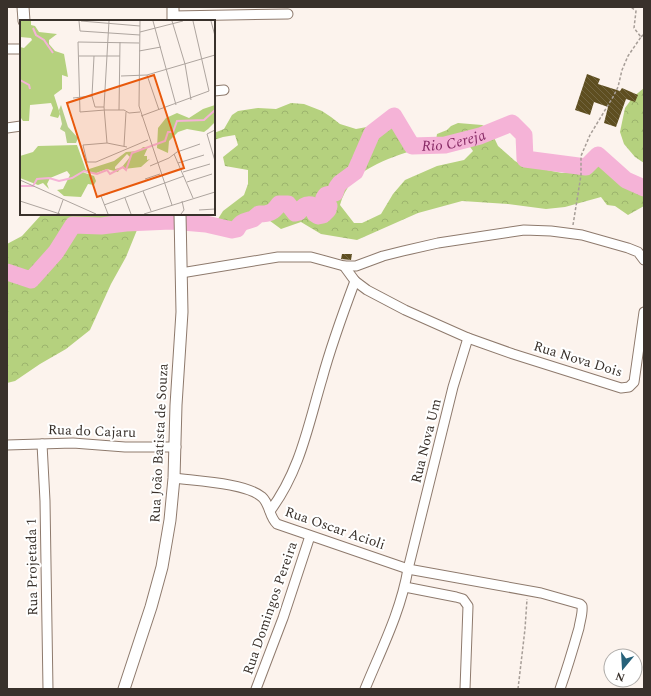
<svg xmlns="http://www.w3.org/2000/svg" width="651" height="696" font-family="Spectral,serif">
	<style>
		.forest { fill: url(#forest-crowns) }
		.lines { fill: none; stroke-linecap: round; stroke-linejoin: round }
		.river { stroke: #f5b3d7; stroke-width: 17 }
		.building { fill: url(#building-back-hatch) }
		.minor-casing { stroke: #8e7a6d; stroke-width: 11 }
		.tertiary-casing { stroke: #8e7a6d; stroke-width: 13 }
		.path { stroke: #a69d97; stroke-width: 1.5; stroke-dasharray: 3 2; stroke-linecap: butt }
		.minor { stroke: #fff; stroke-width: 9 }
		.tertiary { stroke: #fff; stroke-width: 11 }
		.labels { text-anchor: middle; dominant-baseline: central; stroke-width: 4; stroke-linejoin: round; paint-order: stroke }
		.street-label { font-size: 14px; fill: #39312b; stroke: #fff }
		.water-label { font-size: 15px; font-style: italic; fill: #862964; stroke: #fff }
		.inset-river { fill: none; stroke: #f5b3d7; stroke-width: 2 }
		.inset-road { fill: none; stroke: #aea59f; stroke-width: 1 }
		.view { fill: #e8590c; fill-opacity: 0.15; stroke: #e8590c; stroke-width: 2 }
		.inset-edge { fill: none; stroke: #39312b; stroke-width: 2 }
	</style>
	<defs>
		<pattern id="forest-crowns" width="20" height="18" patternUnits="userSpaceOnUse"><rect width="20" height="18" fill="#b5d17e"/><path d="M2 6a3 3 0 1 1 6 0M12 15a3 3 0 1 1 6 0" fill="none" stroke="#9cb46d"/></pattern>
		<pattern id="building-back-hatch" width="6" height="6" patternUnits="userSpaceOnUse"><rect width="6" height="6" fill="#5e4e20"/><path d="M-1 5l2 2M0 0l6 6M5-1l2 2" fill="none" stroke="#726540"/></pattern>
	</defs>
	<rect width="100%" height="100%" fill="#fcf3ed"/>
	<g class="forest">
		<polygon points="644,88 644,163 635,157 624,144 620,132 625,108 633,97"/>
		<path d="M 291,103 L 304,104 L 322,111 L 331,117 L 340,124 L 356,129 L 399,121 L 406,125 L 414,136 L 418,148 C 387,160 350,168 340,205 L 354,223 L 362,223 L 381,214 L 393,194 L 405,180 L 437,166 L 464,160 L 473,151 L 468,144 L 448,144 L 436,140 L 437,134 L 447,130 L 451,126 L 458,123 L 482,125 L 490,129 L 498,146 L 515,161 L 522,165 L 562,173 L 577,172 L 604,161 L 620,166 L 644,186 L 644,206 L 628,215 L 615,206 L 607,205 L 601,197 L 565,207 L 546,209 L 508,204 L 462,201 L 418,213 L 357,240 L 321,234 L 301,222 L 281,229 L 266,218 L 249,222 L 233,234 L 206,228 L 201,223 L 209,218 L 218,219 L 223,211 L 244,195 L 248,184 L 248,170 L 225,166 L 223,157 L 238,145 L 235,135 L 223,137 L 214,140 L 214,133 L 224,129 L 232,115 L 238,111 L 258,108 L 276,109 Z"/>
		<polygon points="42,214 138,214 137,230 126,257 111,284 90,330 66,349 40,364 15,381 7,383 7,244 22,236"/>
	</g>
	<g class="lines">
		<path class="river" id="s1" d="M 7,272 L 31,280 L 56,252 L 73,225 L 101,226 L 126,223 L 171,221 L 206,224 L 232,230 L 237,229 C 241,221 244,222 253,219 L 259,214 C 269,214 273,213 279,204 L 288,204 L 295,213 L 299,212 C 302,207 305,204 311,205 L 315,214 L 318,216 L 323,215 L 328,210 L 329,206 L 324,198 L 326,195 L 335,193 L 337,187 L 340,183 L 355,172 L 372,133 L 394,116 L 412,146 L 445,145 L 480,136 L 512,123 L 524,135 L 525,159 L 586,167 L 598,155 L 626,180 L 644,188"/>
	</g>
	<g class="building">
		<polygon points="587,74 600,79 598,84 620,91 622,88 638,95 635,102 626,99 616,127 604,123 608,107 594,102 590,115 575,110"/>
		<polygon points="342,254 352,254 351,260 341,259"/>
	</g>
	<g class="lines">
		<defs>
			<g id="minor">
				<polyline points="173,16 288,14"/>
				<polyline points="7,49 21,49"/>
				<polyline points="214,91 224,90"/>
				<polyline points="7,128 21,126"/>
				<polyline points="344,266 355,281 367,290 405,310 468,338 513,354 621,388 629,387 634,382 644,312"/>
				<polyline points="181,273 278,257 311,257 344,266 356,266 383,256 403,251 438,243 524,230 551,231 582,235 628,248 638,252 644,260"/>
				<polyline points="42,444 45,501 48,689"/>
				<polyline points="7,445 73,443 125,447 176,447"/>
				<path d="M 174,478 C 196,481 246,483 262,497 C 270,504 269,517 277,524 L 408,569 L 541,593 L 580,604 L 582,606 C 583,613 580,621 579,628 C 573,649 567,669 560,689"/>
				<path d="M 270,511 C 300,471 308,426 322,379 C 331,346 343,313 355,281"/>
				<polyline points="405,587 456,597 463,599 468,606 465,689"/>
				<polyline points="256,689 283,618 310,536"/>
				<path d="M 365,689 C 381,650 401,611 408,569 L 453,387 L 468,338"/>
			</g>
			<g id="tertiary">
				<polyline points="23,7 24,21"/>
				<polyline points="173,7 173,21"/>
				<polyline points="124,689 151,607 162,567 170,520 174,478 176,405 182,312 180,214"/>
			</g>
		</defs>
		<use href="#minor" class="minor-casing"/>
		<use href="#tertiary" class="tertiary-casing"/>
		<g class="path">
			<polyline points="641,37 644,34"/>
			<polyline points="573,225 581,175 581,156 590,135 613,97 618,87 622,70 628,56 641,37 634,28 636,11 631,7"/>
			<polyline points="518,689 525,629 527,599"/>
		</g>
		<use href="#minor" class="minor"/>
		<use href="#tertiary" class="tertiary"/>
	</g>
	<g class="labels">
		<g class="street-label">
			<text transform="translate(578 359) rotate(17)">Rua Nova Dois</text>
			<text transform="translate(92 431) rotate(2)">Rua do Cajaru</text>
			<text transform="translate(426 441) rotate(-76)">Rua Nova Um</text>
			<text transform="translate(159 443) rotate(-87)">Rua João Batista de Souza</text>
			<text transform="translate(335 528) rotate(19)">Rua Oscar Acioli</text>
			<text transform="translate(32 567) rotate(-91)">Rua Projetada 1</text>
			<text transform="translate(270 608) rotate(-71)">Rua Domingos Pereira</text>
		</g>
		<g class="water-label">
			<text stroke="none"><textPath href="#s1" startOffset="580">Rio Cereja</textPath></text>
		</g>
	</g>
	<g transform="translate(20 20)">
		<rect width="195" height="195" fill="#fcf3ed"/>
		<path d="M 0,1 L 11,1 L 11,5 L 15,6 L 19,12 L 37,14 L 29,20 L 29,24 L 35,31 L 44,34 L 48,57 L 42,55 L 42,69 L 34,75 L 40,94 L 38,98 L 30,96 L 33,88 L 31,83 L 10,85 L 9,101 L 3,101 L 1,98 L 0,27 L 4,28 L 12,20 L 11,18 L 0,17 ZM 195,85 L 195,102 L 188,109 L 184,112 L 167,109 L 158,112 L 149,121 L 148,133 L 137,128 L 138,108 L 146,98 L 157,93 L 169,98 L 183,89 ZM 57,125 L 66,150 L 94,141 L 106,132 L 119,131 L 123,127 L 128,127 L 124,136 L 127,136 L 127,140 L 130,139 L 121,147 L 104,149 L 102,147 L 110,137 L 107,134 L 95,147 L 95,149 L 100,148 L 98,152 L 87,149 L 76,153 L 62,152 L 74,156 L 76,161 L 74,165 L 68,164 L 61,177 L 44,176 L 37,170 L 43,169 L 50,155 L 47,151 L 30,158 L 27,164 L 29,169 L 23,163 L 18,165 L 0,158 L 0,136 L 13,132 L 18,126 Z" fill="#b5d17e"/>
		<path d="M 41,85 L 48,107 L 58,118 L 56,123 L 47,123 L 45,112 L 40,109 L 42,104 L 39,90 Z" fill="#b6cf8a"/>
		<path class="inset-river" d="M 13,8 L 16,15 L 24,20 L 33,33M 0,60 L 9,65 L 10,69M 0,166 L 13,166 L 17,159 L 29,158 L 39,161 L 52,158 L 64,151 L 77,154 L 87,150 L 90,154 L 103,147 L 106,150 L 112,133 L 145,121 L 148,112 L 153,112 L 157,101 L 184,100 L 195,90"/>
		<path class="inset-road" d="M 59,1 L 60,11 L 120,15M 61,1 L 120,6M 120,1 L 119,86 L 152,185M 133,1 L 156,85M 152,1 L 165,44 L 171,80M 191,1 L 195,16M 120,12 L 163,1M 119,23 L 58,22 L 60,92 L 85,90 L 104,90 L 109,93 L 120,92M 119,31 L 141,27M 59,36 L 100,36M 74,36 L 72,76 L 75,87 L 84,87M 127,55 L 139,90M 101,56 L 127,55 L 195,35M 53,78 L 72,76M 99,90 L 100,22M 121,96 L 189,71 L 173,1M 195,110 L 187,114 L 195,141M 87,123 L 84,87 L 89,1M 104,126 L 106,92M 107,127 L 87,123 L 63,125 L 67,142 L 76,142 L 128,120M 154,134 L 173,178M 158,143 L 184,135M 130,146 L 149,138 L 157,132 L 180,124M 163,152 L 190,144M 125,159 L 140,154M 0,160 L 76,194M 167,162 L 192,154M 123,171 L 131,191M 105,178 L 111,194M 0,181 L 40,194M 84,185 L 164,156M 179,190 L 195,189M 38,194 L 43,180M 88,194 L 81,176 L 90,173M 124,194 L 195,172M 161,194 L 164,190 L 162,181"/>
		<path class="view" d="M 134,55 L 164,148 L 77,177 L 47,83 Z"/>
		<rect width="195" height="195" class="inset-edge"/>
	</g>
	<rect width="651" height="696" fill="none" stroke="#39312b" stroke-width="16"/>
	<g transform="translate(623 668) rotate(198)"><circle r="19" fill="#ffffff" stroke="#b0adaa"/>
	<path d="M0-3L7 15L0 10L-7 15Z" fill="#27627a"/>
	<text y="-6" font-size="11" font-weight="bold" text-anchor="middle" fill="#39312b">N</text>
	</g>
</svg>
